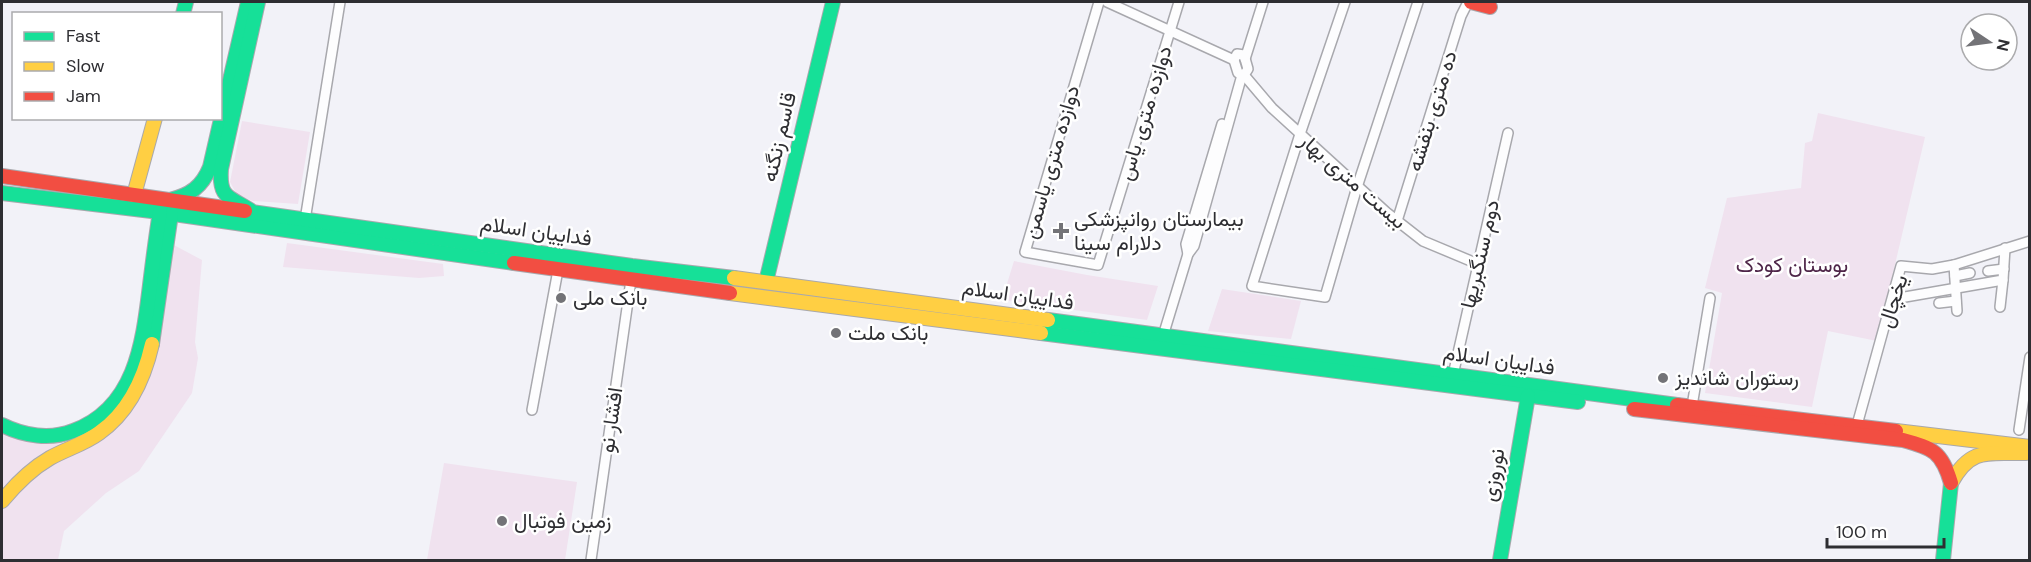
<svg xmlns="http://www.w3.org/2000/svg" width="2031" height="562" font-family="'DM Sans',Vazirmatn,sans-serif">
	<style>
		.green { fill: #f0e2ef }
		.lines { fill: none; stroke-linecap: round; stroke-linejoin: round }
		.street-casing { stroke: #a8a8ad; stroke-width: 12 }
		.fast-casing { stroke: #a8a8ad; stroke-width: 16 }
		.slow-casing { stroke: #a8a8ad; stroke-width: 16 }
		.jam-casing { stroke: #a8a8ad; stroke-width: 16 }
		.street { stroke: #fdfdfe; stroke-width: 9 }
		.fast { stroke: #16e098; stroke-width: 14 }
		.slow { stroke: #ffcf43; stroke-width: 14 }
		.jam { stroke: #f24e42; stroke-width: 14 }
		.poi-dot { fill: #737377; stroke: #fff; stroke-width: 2 }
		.labels { text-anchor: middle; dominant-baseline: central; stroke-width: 5; stroke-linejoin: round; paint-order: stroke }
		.street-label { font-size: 21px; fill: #2e2e32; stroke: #fff }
		.poi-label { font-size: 21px; fill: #2e2e32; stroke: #fff; text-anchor: start }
		.park-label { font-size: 21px; fill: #4e2548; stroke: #fff }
	</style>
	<rect width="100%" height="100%" fill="#f2f2f8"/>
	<g class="green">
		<polygon points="1818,113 1925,137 1877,341 1828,331 1812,407 1705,393 1722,293 1705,288 1727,198 1801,188 1805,143 1812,141"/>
		<polygon points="242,121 310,132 298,204 253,201 237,195 230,182"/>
		<polygon points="170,243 202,260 195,342 198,358 192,393 139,471 106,493 64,531 58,560 2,560 2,512 4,507 33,478 58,460 119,425"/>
		<polygon points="287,243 443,264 444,276 419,278 283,267"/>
		<polygon points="1014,261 1087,275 1158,286 1147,320 1002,300"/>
		<polygon points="1222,289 1301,301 1291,339 1208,331"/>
		<polygon points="2,431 61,440 63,446 2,493"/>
		<polygon points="444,463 577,482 565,560 427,560"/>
	</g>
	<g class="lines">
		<defs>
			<g id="street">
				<polyline points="1099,2 1025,252 1098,265 1179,2"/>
				<polyline points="1107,2 1234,60"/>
				<polyline points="1345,2 1300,134 1252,286 1325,297 1357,187 1418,2"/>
				<polygon points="1237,54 1244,55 1248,69 1244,75 1238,73 1234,60"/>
				<polyline points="1245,59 1263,2"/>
				<polyline points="1244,75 1272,108 1386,212 1423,241 1478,264"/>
				<polyline points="305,220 340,2"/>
				<polyline points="1397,221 1461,16 1468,2"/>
				<polyline points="1188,254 1186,244 1222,124"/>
				<polyline points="1954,265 1957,311"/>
				<polyline points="1988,271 2004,269"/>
				<polyline points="1955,276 1970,273"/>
				<polyline points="1905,297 2003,280 2005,248"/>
				<polyline points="1939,303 1956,301"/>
				<polyline points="2000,307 2003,280"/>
				<polyline points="1163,336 1188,254 1194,246 1242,75"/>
				<polyline points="1453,375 1508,133"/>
				<polyline points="1692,406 1710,298"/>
				<polyline points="532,410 558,270"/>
				<polyline points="1857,425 1901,266 1932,269 1954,265 2030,241"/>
				<polyline points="2019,430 2030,357"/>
				<polyline points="591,560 631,280"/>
			</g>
			<g id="fast">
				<polyline points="183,14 186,2"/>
				<polyline points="2,193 160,212 514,263"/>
				<path d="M 170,200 C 190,195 202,187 210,167 L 248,2"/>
				<path d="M 250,210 C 228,196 219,198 221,169 L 258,2"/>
				<polyline points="245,211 632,266 734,278"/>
				<polyline points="766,282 833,2"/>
				<polyline points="1048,320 1677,405"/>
				<polyline points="1041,333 1578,402"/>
				<polyline points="152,344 171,214"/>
				<path d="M 2,425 C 24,436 50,440 73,431 C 136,408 143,342 150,285 C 153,261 156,236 160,212"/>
				<polyline points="1500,560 1528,396"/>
				<polyline points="1943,560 1951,483"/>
			</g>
			<g id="slow">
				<polyline points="134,195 155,118"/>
				<polyline points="734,278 1048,320"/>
				<polyline points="730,293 1041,333"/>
				<polyline points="1896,431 2030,447"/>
				<path d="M 1951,483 C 1971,446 1989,454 2026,453"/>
				<path d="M 2,501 C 16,484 31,469 50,458 C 66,449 84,444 99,433 C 129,412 144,379 152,344"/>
			</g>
			<g id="jam">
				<polyline points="1471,2 1490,7"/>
				<polyline points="2,176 245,211"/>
				<polyline points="514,263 730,293"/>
				<polyline points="1677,405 1896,431"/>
				<path d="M 1634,409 L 1903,440 C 1933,448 1942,452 1951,483"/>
			</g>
		</defs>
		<use href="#street" class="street-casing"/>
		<use href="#fast" class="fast-casing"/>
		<use href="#slow" class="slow-casing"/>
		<use href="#jam" class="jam-casing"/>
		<use href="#street" class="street"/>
		<use href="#fast" class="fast"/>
		<use href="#slow" class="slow"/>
		<use href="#jam" class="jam"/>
	</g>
	<g class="poi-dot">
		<path d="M1058 222h6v6h6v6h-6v6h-6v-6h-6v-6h6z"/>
		<circle cx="561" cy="298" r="6"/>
		<circle cx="836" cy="333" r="6"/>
		<circle cx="1663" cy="378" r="6"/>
		<circle cx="502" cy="521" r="6"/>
	</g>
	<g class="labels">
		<g class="street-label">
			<text transform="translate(1432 111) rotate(-73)">ده متری بنفشه</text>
			<text transform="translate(1145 113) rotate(-73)">دوازده متری یاس</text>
			<text transform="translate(779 137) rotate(-77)">قاسم زنگنه</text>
			<text transform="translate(1051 162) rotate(-74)">دوازده متری یاسمن</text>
			<text transform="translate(1353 181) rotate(41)">بیست متری بهار</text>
			<text transform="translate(536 231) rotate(8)">فداییان اسلام</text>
			<text transform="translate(1480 254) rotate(-77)">دوم سنگبریها</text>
			<text transform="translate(1018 295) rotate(8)">فداییان اسلام</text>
			<text transform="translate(1893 301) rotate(-72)">یخچال</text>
			<text transform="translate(1499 360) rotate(8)">فداییان اسلام</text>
			<text transform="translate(611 420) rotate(-82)">افشار نو</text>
			<text transform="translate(1493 475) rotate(-80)">نوروزی</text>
		</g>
		<g class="poi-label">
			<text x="1074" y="219">بیمارستان روانپزشکی<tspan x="1074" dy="24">دلارام سینا</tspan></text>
			<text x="573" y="298">بانک ملی</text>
			<text x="848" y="333">بانک ملت</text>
			<text x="1675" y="378">رستوران شاندیز</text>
			<text x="514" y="521">زمین فوتبال</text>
		</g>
		<g class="park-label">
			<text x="1792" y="265">بوستان کودک</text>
		</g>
	</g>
	<rect width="2031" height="562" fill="none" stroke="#2e2e32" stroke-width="6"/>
	<rect x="12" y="12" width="210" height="108" fill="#ffffff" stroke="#ababad" stroke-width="1.5"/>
	<rect x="24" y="32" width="30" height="9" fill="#16e098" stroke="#ababad" stroke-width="1.5"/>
	<text x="66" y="42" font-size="18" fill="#2e2e32">Fast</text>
	<rect x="24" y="62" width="30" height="9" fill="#ffcf43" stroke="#ababad" stroke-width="1.5"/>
	<text x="66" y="72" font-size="18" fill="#2e2e32">Slow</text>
	<rect x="24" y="92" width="30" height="9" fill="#f24e42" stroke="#ababad" stroke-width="1.5"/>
	<text x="66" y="102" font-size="18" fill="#2e2e32">Jam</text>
	<g transform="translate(1989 42) rotate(103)"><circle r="28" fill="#ffffff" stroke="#ababad" stroke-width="1.5"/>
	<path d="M0-4.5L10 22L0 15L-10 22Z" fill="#737377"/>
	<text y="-9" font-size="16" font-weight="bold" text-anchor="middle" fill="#2e2e32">N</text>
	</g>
	<path d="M1827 538v9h117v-9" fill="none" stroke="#2e2e32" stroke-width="3"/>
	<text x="1836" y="538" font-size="18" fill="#2e2e32" stroke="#ffffff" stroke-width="4.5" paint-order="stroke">100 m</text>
</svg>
